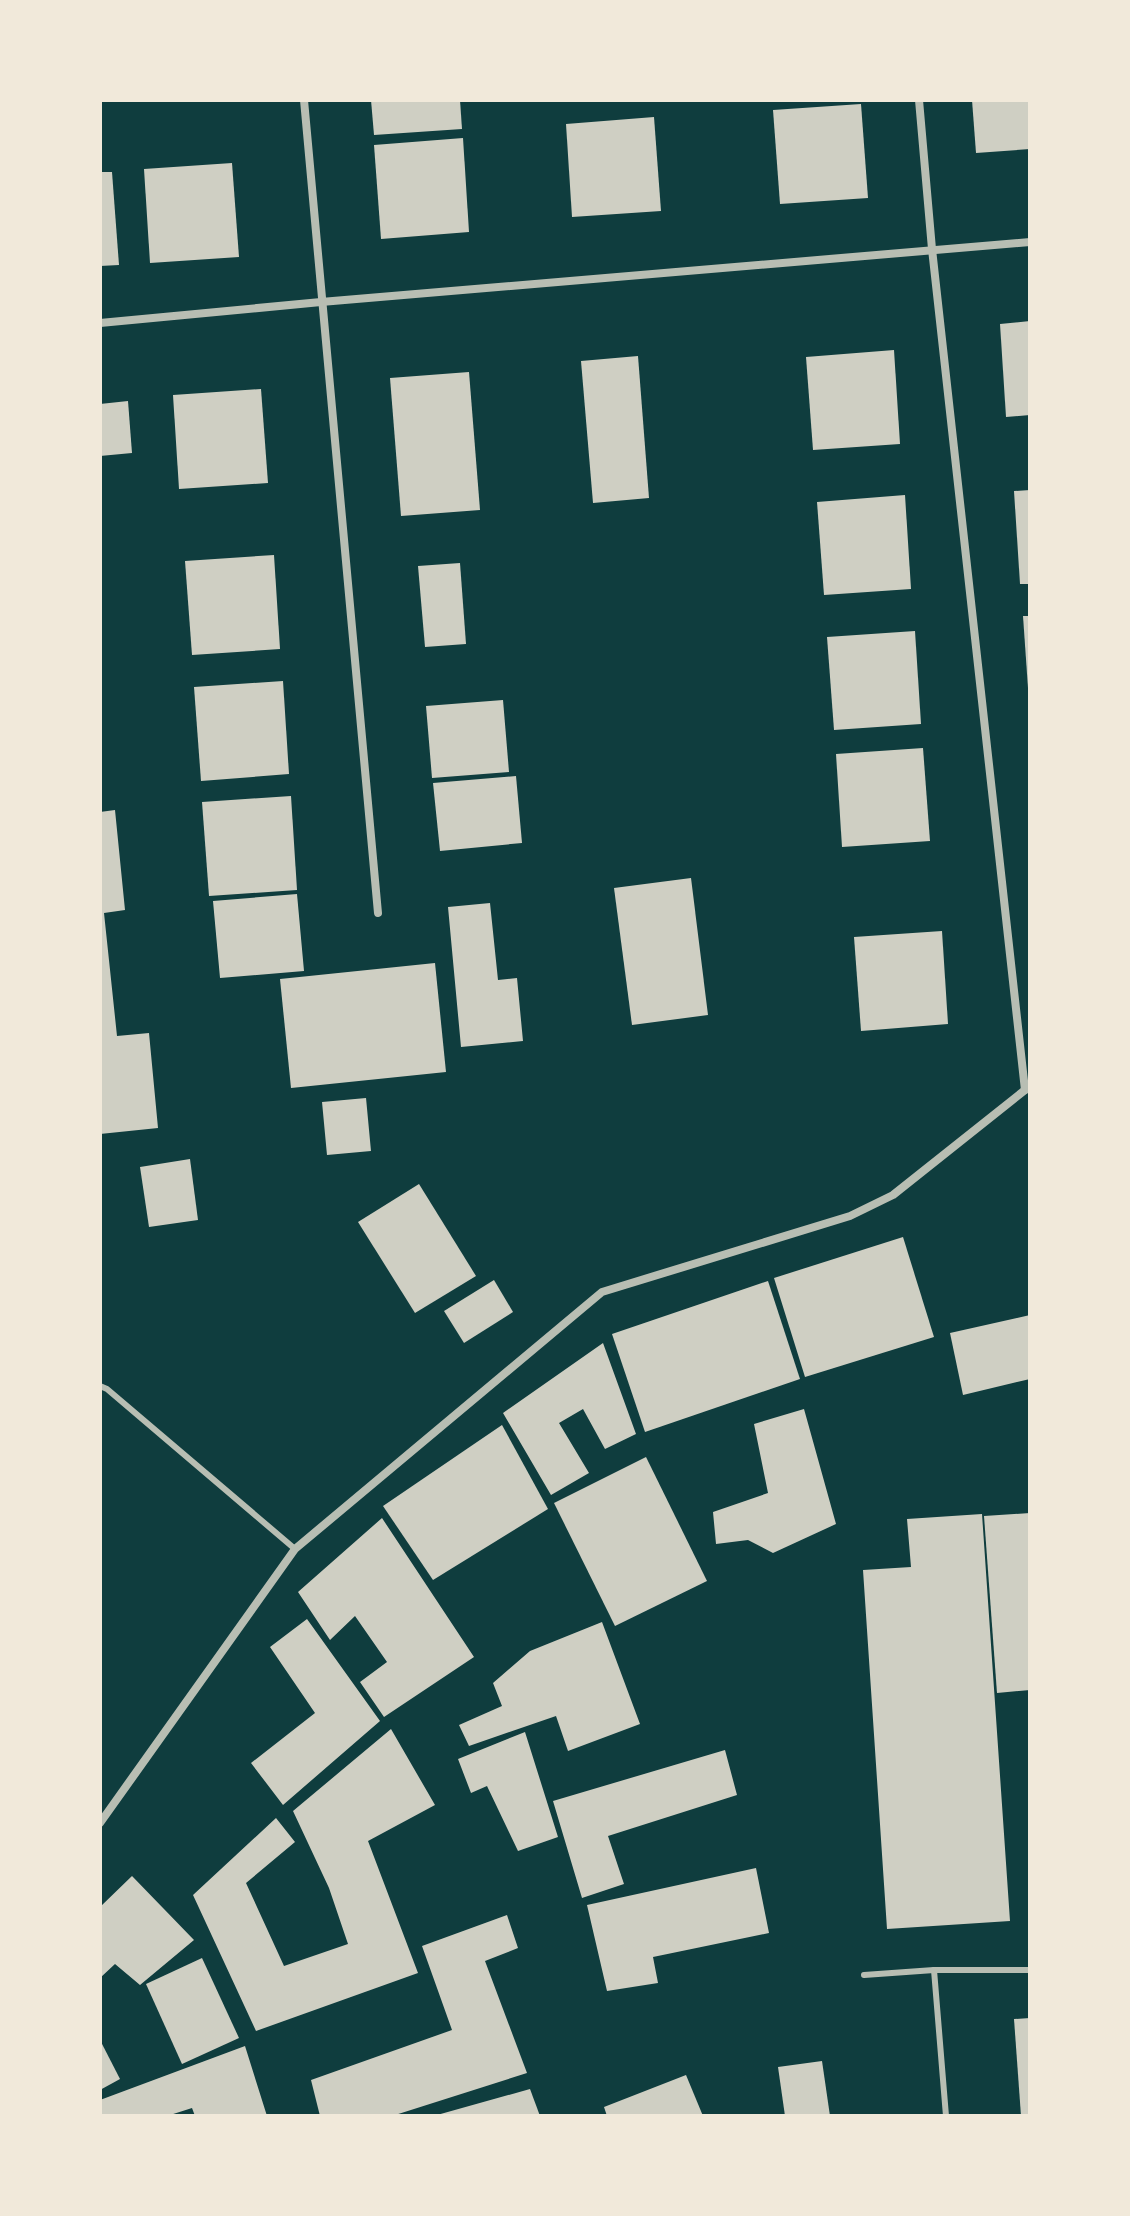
<svg xmlns="http://www.w3.org/2000/svg" width="1130" height="2216" font-family="Helvetica,sans-serif">
	<style>
		.building { fill: #cfcfc3 }
		.lines { fill: none; stroke-linecap: round; stroke-linejoin: round }
		.service { stroke: #b8beb3; stroke-width: 6 }
		.minor { stroke: #b8beb3; stroke-width: 8 }
	</style>
	<rect width="100%" height="100%" fill="#0f3d3e"/>
	<g class="building">
		<polygon points="371,100 460,100 462,129 374,135"/>
		<polygon points="972,100 1030,100 1030,149 976,153"/>
		<polygon points="861,104 868,198 780,204 773,110"/>
		<polygon points="654,117 661,211 572,217 566,124"/>
		<polygon points="463,138 469,232 381,239 374,145"/>
		<polygon points="232,163 239,257 150,263 144,169"/>
		<polygon points="100,172 112,172 119,265 100,266"/>
		<polygon points="1030,321 1030,415 1006,417 1000,324"/>
		<polygon points="894,350 900,444 813,450 806,357"/>
		<polygon points="638,356 649,498 593,503 581,361"/>
		<polygon points="469,372 480,510 401,516 390,378"/>
		<polygon points="261,389 268,483 179,489 173,395"/>
		<polygon points="128,401 132,453 100,456 100,404"/>
		<polygon points="1030,490 1030,584 1020,584 1014,491"/>
		<polygon points="905,495 911,589 824,595 817,502"/>
		<polygon points="274,555 280,649 192,655 185,561"/>
		<polygon points="460,563 466,644 425,647 418,566"/>
		<polygon points="1023,616 1030,616 1030,688 1028,688"/>
		<polygon points="915,631 921,724 834,730 827,637"/>
		<polygon points="283,681 289,774 201,781 194,687"/>
		<polygon points="503,700 509,772 432,778 426,706"/>
		<polygon points="923,748 930,841 842,847 836,754"/>
		<polygon points="516,776 522,843 440,851 433,783"/>
		<polygon points="291,796 297,890 209,896 202,802"/>
		<polygon points="115,810 125,910 104,913 117,1036 149,1033 158,1128 100,1134 100,812"/>
		<polygon points="691,878 708,1015 632,1025 614,888"/>
		<polygon points="297,894 304,971 220,978 213,901"/>
		<polygon points="490,903 498,980 517,978 523,1041 461,1047 448,907"/>
		<polygon points="942,931 948,1024 861,1031 854,937"/>
		<polygon points="435,963 446,1072 291,1088 280,979"/>
		<polygon points="366,1098 371,1151 327,1155 322,1102"/>
		<polygon points="190,1159 198,1220 149,1227 140,1167"/>
		<polygon points="419,1184 476,1276 415,1313 358,1222"/>
		<polygon points="903,1237 934,1337 805,1377 774,1278"/>
		<polygon points="494,1280 513,1312 464,1343 444,1311"/>
		<polygon points="768,1281 800,1379 645,1432 612,1334"/>
		<polygon points="1030,1315 1030,1379 963,1395 950,1333"/>
		<polygon points="603,1343 636,1434 605,1449 583,1409 559,1423 589,1473 551,1495 503,1413"/>
		<polygon points="804,1409 836,1524 773,1553 748,1540 716,1544 713,1512 768,1493 754,1424"/>
		<polygon points="502,1425 548,1509 433,1580 383,1506"/>
		<polygon points="646,1457 707,1581 615,1626 554,1503"/>
		<polygon points="1030,1513 1030,1690 997,1693 984,1516"/>
		<polygon points="982,1514 1010,1921 887,1929 863,1570 911,1567 907,1519"/>
		<polygon points="382,1518 474,1657 384,1717 360,1682 387,1662 355,1616 330,1640 298,1592"/>
		<polygon points="307,1619 380,1721 283,1805 251,1763 315,1713 270,1647"/>
		<polygon points="602,1622 640,1724 568,1751 556,1716 469,1746 459,1725 502,1706 493,1683 530,1651"/>
		<polygon points="391,1729 435,1805 368,1841 418,1973 256,2031 193,1895 276,1818 295,1842 246,1883 284,1966 348,1944 329,1888 293,1811"/>
		<polygon points="525,1732 558,1837 518,1851 487,1786 471,1793 458,1759"/>
		<polygon points="725,1750 737,1795 608,1836 624,1884 582,1898 553,1801"/>
		<polygon points="756,1868 769,1933 653,1957 658,1983 607,1991 587,1905"/>
		<polygon points="132,1876 194,1940 140,1985 115,1964 100,1978 100,1907"/>
		<polygon points="507,1915 518,1948 485,1961 527,2073 392,2116 320,2116 311,2080 452,2030 422,1946"/>
		<polygon points="202,1958 239,2038 182,2064 146,1984"/>
		<polygon points="1030,2018 1030,2116 1021,2116 1014,2019"/>
		<polygon points="100,2040 120,2079 100,2090"/>
		<polygon points="245,2046 267,2116 195,2116 192,2108 167,2116 100,2116 100,2100"/>
		<polygon points="822,2061 830,2116 785,2116 778,2067"/>
		<polygon points="686,2075 703,2116 607,2116 604,2107"/>
		<polygon points="530,2089 540,2116 437,2116 437,2115"/>
	</g>
	<g class="lines">
		<g class="service">
			<polyline points="100,1386 107,1389 295,1549"/>
			<polyline points="934,1970 1030,1970"/>
			<polyline points="864,1975 934,1970 946,2116"/>
		</g>
		<g class="minor">
			<polyline points="304,100 378,913"/>
			<polyline points="919,100 932,249 1025,1090"/>
			<polyline points="100,323 321,302 1030,242"/>
			<polyline points="100,1823 295,1549 602,1292 850,1216 893,1195 1030,1086"/>
		</g>
	</g>
	<rect width="1130" height="2216" fill="none" stroke="#f1e9da" stroke-width="204"/>
</svg>
